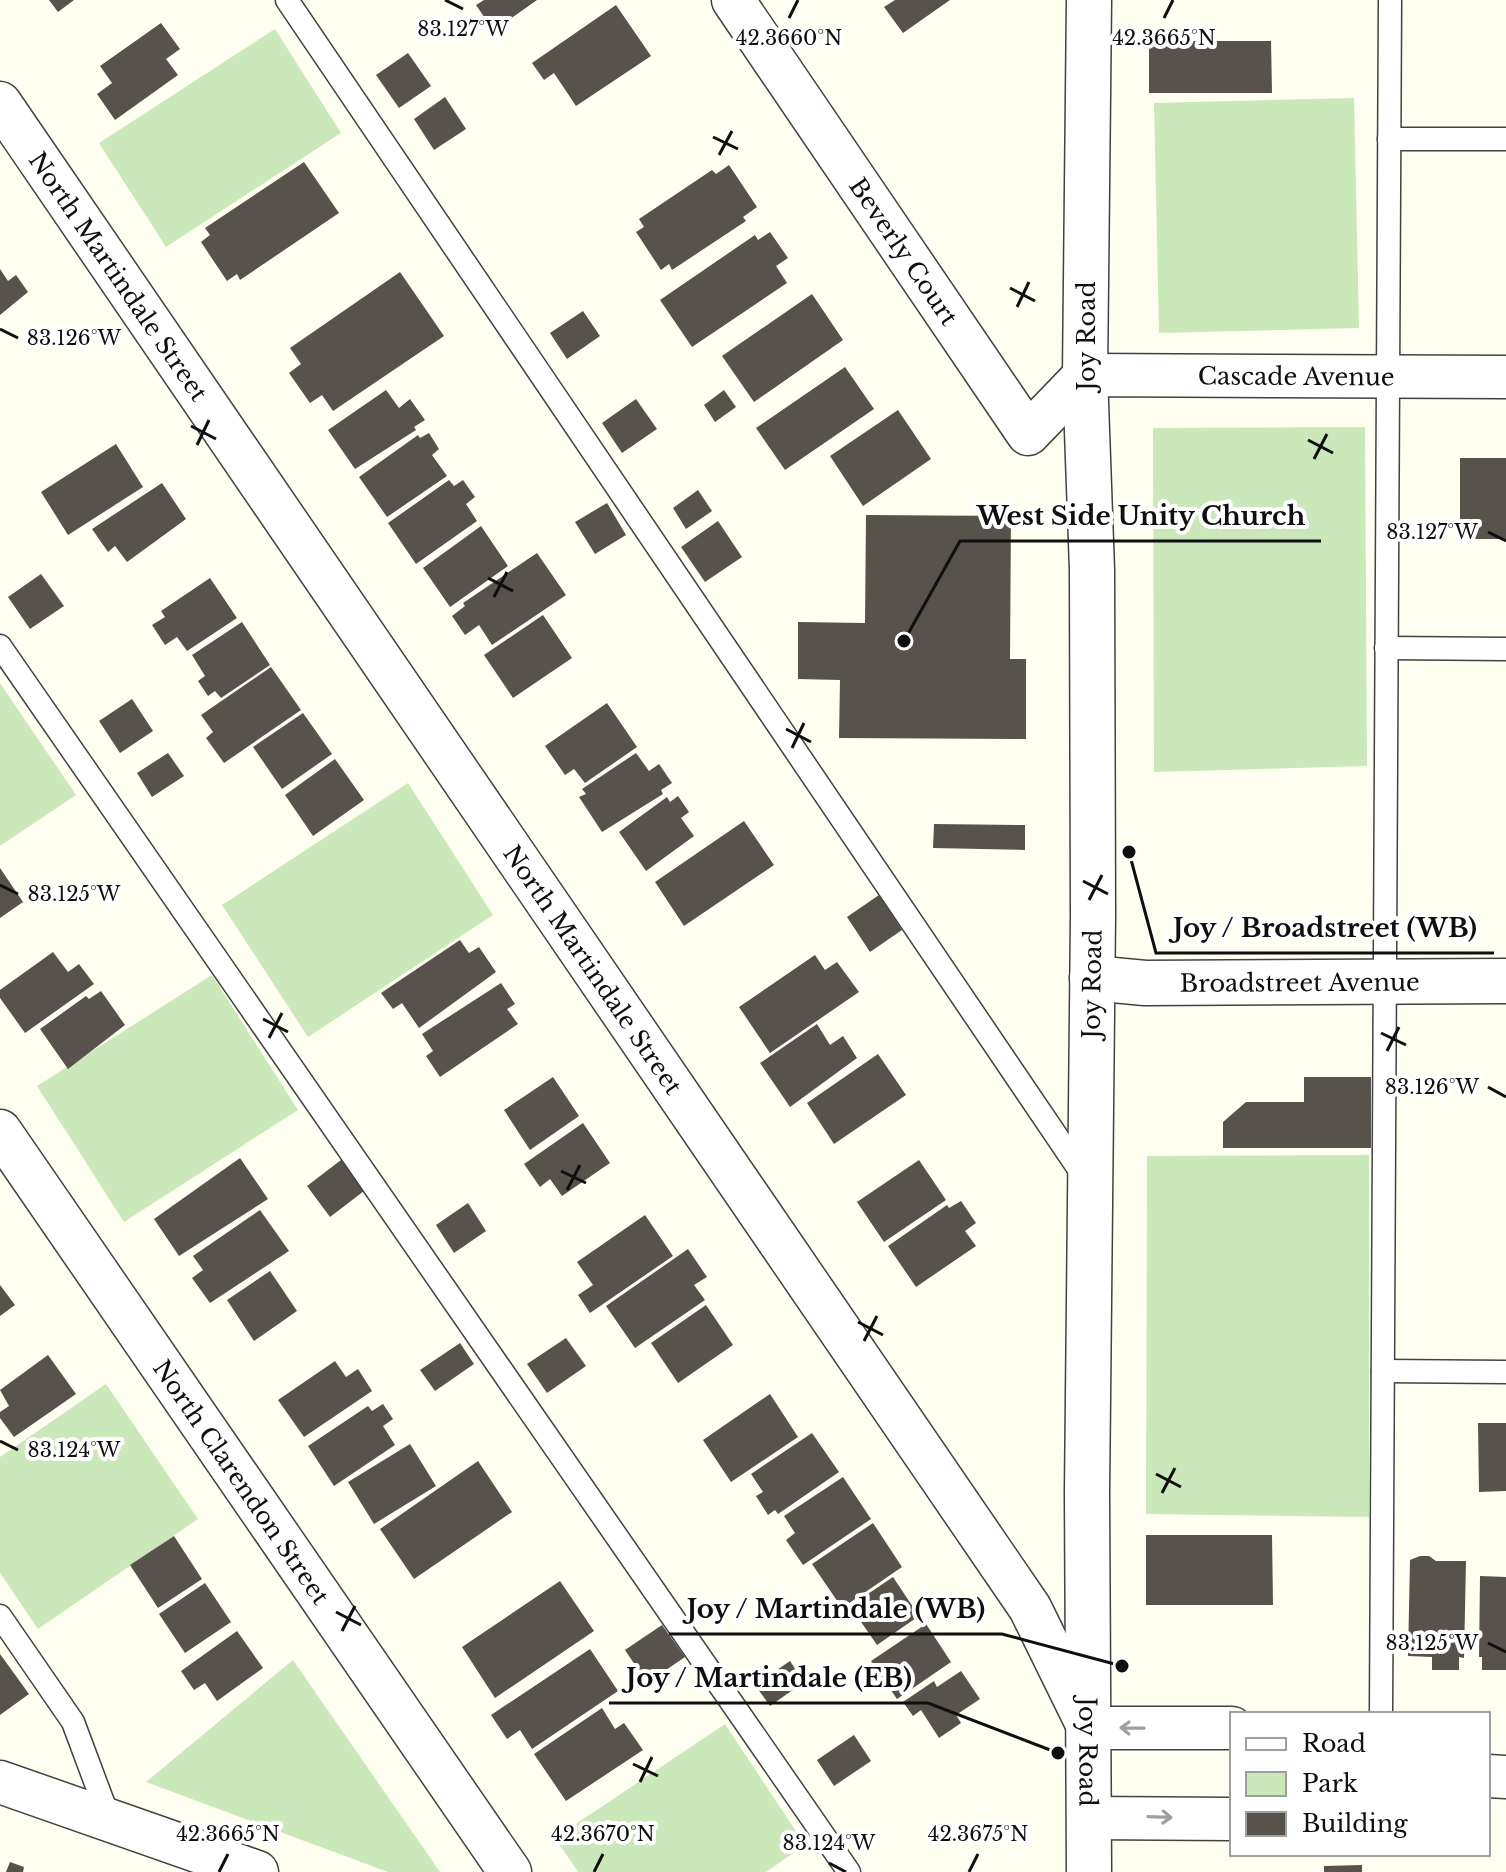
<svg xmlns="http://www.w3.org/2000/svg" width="1506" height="1872" font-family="'Libre Baskerville',serif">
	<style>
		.green { fill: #cbe8bb }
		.building { fill: #57524b }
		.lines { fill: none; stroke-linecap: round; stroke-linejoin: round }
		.service-casing { stroke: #424242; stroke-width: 25 }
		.minor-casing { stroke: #424242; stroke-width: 45 }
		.tertiary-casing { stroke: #424242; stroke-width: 47 }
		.service { stroke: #fff; stroke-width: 22 }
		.minor { stroke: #fff; stroke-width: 42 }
		.tertiary { stroke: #fff; stroke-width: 44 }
		.oneway { stroke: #9f9f9f }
		.ticks { fill: none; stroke: #0f0f0f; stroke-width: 3 }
		.labels { text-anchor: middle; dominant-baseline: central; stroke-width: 8; stroke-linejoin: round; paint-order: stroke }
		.street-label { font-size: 24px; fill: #0f0f0f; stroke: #fff }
		.ticks-label { font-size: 20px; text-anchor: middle; fill: #0f0f0f; stroke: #fff; stroke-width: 8; stroke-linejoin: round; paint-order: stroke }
		.leader { fill: none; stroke: #0f0f0f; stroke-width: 3 }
		.callout-dot { fill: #0f0f0f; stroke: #fff; stroke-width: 3 }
		.callout-label { font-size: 26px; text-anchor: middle; font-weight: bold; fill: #0f0f0f; stroke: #fff; stroke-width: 8; stroke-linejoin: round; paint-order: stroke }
	</style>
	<rect width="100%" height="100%" fill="#fefef1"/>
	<g class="green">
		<polygon points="275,29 341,133 166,247 99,143"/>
		<polygon points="1354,98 1359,328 1159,333 1154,103"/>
		<polygon points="1365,427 1367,766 1154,772 1153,428"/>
		<polygon points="0,683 76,795 0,846"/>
		<polygon points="408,783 493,915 308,1037 222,905"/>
		<polygon points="212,975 298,1110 124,1222 37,1086"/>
		<polygon points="1369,1155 1369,1517 1146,1514 1147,1156"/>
		<polygon points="106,1384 198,1519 38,1629 0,1573 0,1457"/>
		<polygon points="293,1660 440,1872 388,1872 146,1782"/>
		<polygon points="725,1724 805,1845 766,1872 578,1872 555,1838"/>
	</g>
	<g class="building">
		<polygon points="49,0 74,0 58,12"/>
		<polygon points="484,0 537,0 500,26 498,22 491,27 476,5"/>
		<polygon points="895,0 950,0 903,33 884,7"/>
		<polygon points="616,5 651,56 576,106 554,73 544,80 532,63"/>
		<polygon points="161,23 180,49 166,59 178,75 115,120 97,94 112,83 100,66"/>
		<polygon points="1149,41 1271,41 1272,93 1149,93"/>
		<polygon points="408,53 431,86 399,108 376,75"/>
		<polygon points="445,97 466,129 434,150 414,119"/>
		<polygon points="304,162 339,213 240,280 237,274 227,281 201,242 210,235 205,228"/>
		<polygon points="729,165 757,207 743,217 746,221 672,270 669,264 661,270 636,232 644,227 639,219 712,170 716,174"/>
		<polygon points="770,232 788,258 776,266 787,283 692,347 660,300 755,235 758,240"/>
		<polygon points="0,269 8,281 16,275 28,292 0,315"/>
		<polygon points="400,272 444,336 333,411 322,395 310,403 289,373 301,364 290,348"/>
		<polygon points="812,294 843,340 754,402 722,356"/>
		<polygon points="583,311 600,336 567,359 550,333"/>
		<polygon points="845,367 874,409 785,470 756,428"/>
		<polygon points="386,390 399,408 410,399 425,420 414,427 416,430 355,469 328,430"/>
		<polygon points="724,390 736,407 715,422 704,405"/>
		<polygon points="636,399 657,429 622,453 602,423"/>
		<polygon points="898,410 931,459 863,506 830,456"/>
		<polygon points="429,433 439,449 432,455 447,476 387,517 359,477 418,435 420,438"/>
		<polygon points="116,444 143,487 68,535 41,492"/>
		<rect x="1460" y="458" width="46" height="81"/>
		<polygon points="449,480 454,486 463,480 475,497 466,504 477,521 416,564 388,523"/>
		<polygon points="162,483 186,519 127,562 115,546 108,552 92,529"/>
		<polygon points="698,490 712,511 686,529 673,508"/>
		<polygon points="607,503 626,535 595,554 575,522"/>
		<polygon points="866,515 1011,516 1010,659 1026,659 1026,739 839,738 840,680 798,679 798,622 865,623"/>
		<polygon points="718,521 742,557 705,582 681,547"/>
		<polygon points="481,526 508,566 450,607 423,568"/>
		<polygon points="537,553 566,595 492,645 479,625 465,635 452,616 465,606 463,603"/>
		<polygon points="41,574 64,606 30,629 8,597"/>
		<polygon points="210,578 237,618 187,651 177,637 165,645 152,625 165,617 161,611"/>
		<polygon points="543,615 572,658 513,698 484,655"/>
		<polygon points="242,622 270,665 221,698 215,691 208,696 198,681 205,676 192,655"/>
		<polygon points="271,667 301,710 224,763 206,738 213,732 201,715"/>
		<polygon points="132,699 153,731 120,753 99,721"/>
		<polygon points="607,703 637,747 585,783 574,769 565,775 545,746"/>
		<polygon points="303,713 332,754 282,789 253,747"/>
		<polygon points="168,753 184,776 152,797 137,773"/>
		<polygon points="636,753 649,771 659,764 672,783 661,790 663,794 602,832 579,797 586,794 582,789"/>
		<polygon points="335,759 364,800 313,836 285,795"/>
		<polygon points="678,796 689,812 681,818 694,836 646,871 619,832 667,797 670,802"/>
		<polygon points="744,821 774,865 684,926 655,882"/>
		<polygon points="934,824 1025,825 1025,850 933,848"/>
		<polygon points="0,868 23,902 0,918"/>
		<polygon points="879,895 902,930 870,952 847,917"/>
		<polygon points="460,940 469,953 479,947 496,972 419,1028 402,1003 393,1009 381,993"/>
		<polygon points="53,952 68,972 79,964 94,984 25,1033 0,998 0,990"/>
		<polygon points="815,955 825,970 837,962 859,992 770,1053 739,1007"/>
		<polygon points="501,983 515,1004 507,1009 518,1024 440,1077 426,1056 433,1051 422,1034"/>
		<polygon points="101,991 125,1025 68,1069 40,1029 86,996 89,999"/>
		<polygon points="817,1024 830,1045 843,1036 857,1058 790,1107 760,1063"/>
		<polygon points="878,1054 906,1095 834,1144 807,1103"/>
		<polygon points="553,1077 579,1116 530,1150 504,1110"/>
		<polygon points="1304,1077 1371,1077 1371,1148 1223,1148 1223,1122 1246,1102 1304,1102"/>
		<polygon points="583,1123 610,1163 562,1196 550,1179 540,1187 524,1164"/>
		<polygon points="240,1158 268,1199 179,1256 154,1219"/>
		<polygon points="341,1160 364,1191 330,1217 307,1186"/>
		<polygon points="919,1160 946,1200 884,1242 857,1202"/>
		<polygon points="961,1201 976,1223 965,1231 976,1246 916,1287 888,1246 947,1205 949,1208"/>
		<polygon points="468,1203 486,1231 454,1253 436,1225"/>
		<polygon points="260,1210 289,1251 210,1303 192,1278 203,1270 193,1256"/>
		<polygon points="645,1215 673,1256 590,1313 578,1295 593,1285 577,1262"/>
		<polygon points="688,1249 707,1277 694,1285 705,1300 635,1348 606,1306"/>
		<polygon points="270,1271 297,1311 254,1341 227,1300"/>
		<polygon points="0,1285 15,1305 0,1316"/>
		<polygon points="706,1305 733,1345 678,1383 651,1343"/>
		<polygon points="566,1338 586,1366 547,1393 527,1364"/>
		<polygon points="460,1343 474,1364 435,1391 420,1370"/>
		<polygon points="48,1355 76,1394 14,1437 0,1418 0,1412 9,1406 0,1390"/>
		<polygon points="335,1361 346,1377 358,1369 372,1391 304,1437 278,1400"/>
		<polygon points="770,1394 798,1437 731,1482 703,1440"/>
		<polygon points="383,1404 393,1419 383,1426 395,1445 334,1486 308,1446 368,1406 372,1411"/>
		<polygon points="1478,1423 1506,1423 1506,1491 1479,1492"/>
		<polygon points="812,1433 839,1472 778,1514 775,1510 768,1515 756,1496 763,1492 751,1474"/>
		<polygon points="410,1444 436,1486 374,1524 348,1482"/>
		<polygon points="478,1461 512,1512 414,1579 380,1529"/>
		<polygon points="843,1477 871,1519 803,1565 786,1540 795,1533 784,1516"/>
		<polygon points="873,1523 902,1567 842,1608 812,1564"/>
		<polygon points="1146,1535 1272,1535 1273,1605 1146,1605"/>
		<polygon points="174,1536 202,1579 158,1608 130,1565"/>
		<polygon points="1420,1556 1429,1556 1436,1561 1466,1561 1464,1658 1459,1657 1459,1670 1432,1670 1432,1657 1408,1656 1410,1560"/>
		<polygon points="1480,1576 1506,1577 1506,1670 1482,1670 1482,1657 1479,1657"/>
		<polygon points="893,1577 919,1616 877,1645 850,1606"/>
		<polygon points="560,1581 594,1631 495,1698 462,1647"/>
		<polygon points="205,1583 231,1622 185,1653 159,1614"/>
		<polygon points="926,1624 951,1662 897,1699 871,1661"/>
		<polygon points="662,1625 685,1657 647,1683 625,1650"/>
		<polygon points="237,1631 263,1668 217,1701 205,1683 194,1690 181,1671"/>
		<polygon points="590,1649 618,1691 532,1749 520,1730 507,1739 491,1715"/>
		<polygon points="0,1654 29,1694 0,1715"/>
		<polygon points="790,1661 804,1682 770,1706 755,1685"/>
		<polygon points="961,1671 980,1699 956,1715 961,1723 939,1738 921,1710 913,1716 903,1702 934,1681 937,1687"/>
		<polygon points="602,1708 615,1729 624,1723 643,1750 566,1801 534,1754"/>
		<polygon points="854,1735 871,1761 834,1786 817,1760"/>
		<polygon points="10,1862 24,1867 23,1872 6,1872"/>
		<polygon points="1362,1865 1362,1872 1324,1872 1324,1866"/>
	</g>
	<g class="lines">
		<defs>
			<g id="service">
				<polyline points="287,0 1085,1178"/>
				<polyline points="1389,139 1506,139"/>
				<polyline points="0,646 849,1872"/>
				<polyline points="1386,648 1506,649"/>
				<polyline points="1383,1371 1506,1372"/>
				<polyline points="0,1616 73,1722 110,1821"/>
				<polyline points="1381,1714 1390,0"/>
			</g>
			<g id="minor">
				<path id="s1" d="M 733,0 L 1028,434 L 1085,375 L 1506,377"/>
				<path id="s2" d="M 0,103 L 1030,1608 L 1089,1728 L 1232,1728"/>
				<path id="s3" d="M 0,1131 L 510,1872"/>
				<polyline points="1488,1776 1506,1777"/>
				<polyline points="0,1782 257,1872"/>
				<polyline points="1089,1818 1232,1819"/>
			</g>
			<g id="tertiary">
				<path id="s4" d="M 1089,0 L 1085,375 L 1092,570 L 1093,916 L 1087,1493 L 1089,1872"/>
				<path id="s5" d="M 1092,978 L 1145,983 L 1506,981"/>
			</g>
		</defs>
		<use href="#service" class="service-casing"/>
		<use href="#minor" class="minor-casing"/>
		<use href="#tertiary" class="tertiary-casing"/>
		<use href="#service" class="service"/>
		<use href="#minor" class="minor"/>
		<use href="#tertiary" class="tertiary"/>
	</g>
	<defs><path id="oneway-shaft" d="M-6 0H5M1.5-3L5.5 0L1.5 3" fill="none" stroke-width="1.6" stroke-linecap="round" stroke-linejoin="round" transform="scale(2)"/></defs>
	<g class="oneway">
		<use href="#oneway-shaft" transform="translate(1132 1728) rotate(-179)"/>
		<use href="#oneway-shaft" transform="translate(1160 1817) rotate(2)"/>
	</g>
	<path class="ticks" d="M 445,0 L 463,9M 789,18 L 798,0M 1164,18 L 1173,0M 713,137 L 738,149M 719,155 L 732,131M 1010,288 L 1035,301M 1017,307 L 1029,282M 0,329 L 18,338M 191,426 L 216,439M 1308,440 L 1333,453M 197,445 L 209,420M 1314,459 L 1327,434M 1488,532 L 1506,541M 488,578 L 513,591M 494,597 L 507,572M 786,729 L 811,742M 792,748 L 804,723M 1083,881 L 1108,894M 0,885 L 18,894M 1089,900 L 1102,875M 263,1019 L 288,1032M 1381,1033 L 1406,1045M 269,1038 L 282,1013M 1387,1051 L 1399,1027M 1488,1087 L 1506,1097M 561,1171 L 586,1183M 567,1190 L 580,1165M 858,1322 L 883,1335M 864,1341 L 877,1316M 0,1441 L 18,1450M 1156,1474 L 1181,1487M 1162,1493 L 1175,1468M 336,1612 L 361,1625M 342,1631 L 355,1606M 1488,1643 L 1506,1652M 633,1764 L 658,1776M 640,1782 L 652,1757M 829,1863 L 846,1872M 219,1872 L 228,1854M 594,1872 L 603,1854M 969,1872 L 978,1854"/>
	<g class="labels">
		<g class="street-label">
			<text stroke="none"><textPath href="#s1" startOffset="304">Beverly Court</textPath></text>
			<text stroke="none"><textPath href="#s2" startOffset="210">North Martindale Street</textPath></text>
			<text transform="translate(1086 336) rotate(-90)">Joy Road</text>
			<text stroke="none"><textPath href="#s1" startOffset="818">Cascade Avenue</textPath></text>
			<text stroke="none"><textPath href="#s2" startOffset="1050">North Martindale Street</textPath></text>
			<text stroke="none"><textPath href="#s5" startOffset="208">Broadstreet Avenue</textPath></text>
			<text transform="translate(1092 984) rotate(-89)">Joy Road</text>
			<text stroke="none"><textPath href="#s3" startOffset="426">North Clarendon Street</textPath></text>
			<text stroke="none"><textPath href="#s4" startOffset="1752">Joy Road</textPath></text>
		</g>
	</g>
	<g class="ticks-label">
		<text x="463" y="36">83.127°W</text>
		<text x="789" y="45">42.3660°N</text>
		<text x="1164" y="45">42.3665°N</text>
		<text x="74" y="345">83.126°W</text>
		<text x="1432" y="539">83.127°W</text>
		<text x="74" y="901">83.125°W</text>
		<text x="1432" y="1094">83.126°W</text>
		<text x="74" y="1457">83.124°W</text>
		<text x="1432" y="1650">83.125°W</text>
		<text x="228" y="1841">42.3665°N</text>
		<text x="603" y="1841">42.3670°N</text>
		<text x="978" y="1841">42.3675°N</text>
		<text x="829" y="1850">83.124°W</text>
	</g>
	<path class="leader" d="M904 641L960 541H1321M1129 852L1156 953H1494M1122 1666L1002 1634H669M1058 1753L928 1703H609"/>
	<g class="callout-dot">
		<circle cx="904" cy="641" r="8"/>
		<circle cx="1129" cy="852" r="8"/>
		<circle cx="1122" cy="1666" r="8"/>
		<circle cx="1058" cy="1753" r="8"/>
	</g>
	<g class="callout-label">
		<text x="1141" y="525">West Side Unity Church</text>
		<text x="1325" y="937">Joy / Broadstreet (WB)</text>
		<text x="836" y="1618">Joy / Martindale (WB)</text>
		<text x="769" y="1687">Joy / Martindale (EB)</text>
	</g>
	<rect x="1230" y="1712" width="260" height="144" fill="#ffffff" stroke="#9f9f9f" stroke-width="2"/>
	<rect x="1246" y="1738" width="40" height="12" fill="#ffffff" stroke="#9f9f9f" stroke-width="2"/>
	<text x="1302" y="1752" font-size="24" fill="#0f0f0f">Road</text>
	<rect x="1246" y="1772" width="40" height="24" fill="#cbe8bb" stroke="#9f9f9f" stroke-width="2"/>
	<text x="1302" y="1792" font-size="24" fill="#0f0f0f">Park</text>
	<rect x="1246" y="1812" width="40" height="24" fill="#57524b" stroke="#9f9f9f" stroke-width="2"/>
	<text x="1302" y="1832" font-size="24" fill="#0f0f0f">Building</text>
</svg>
